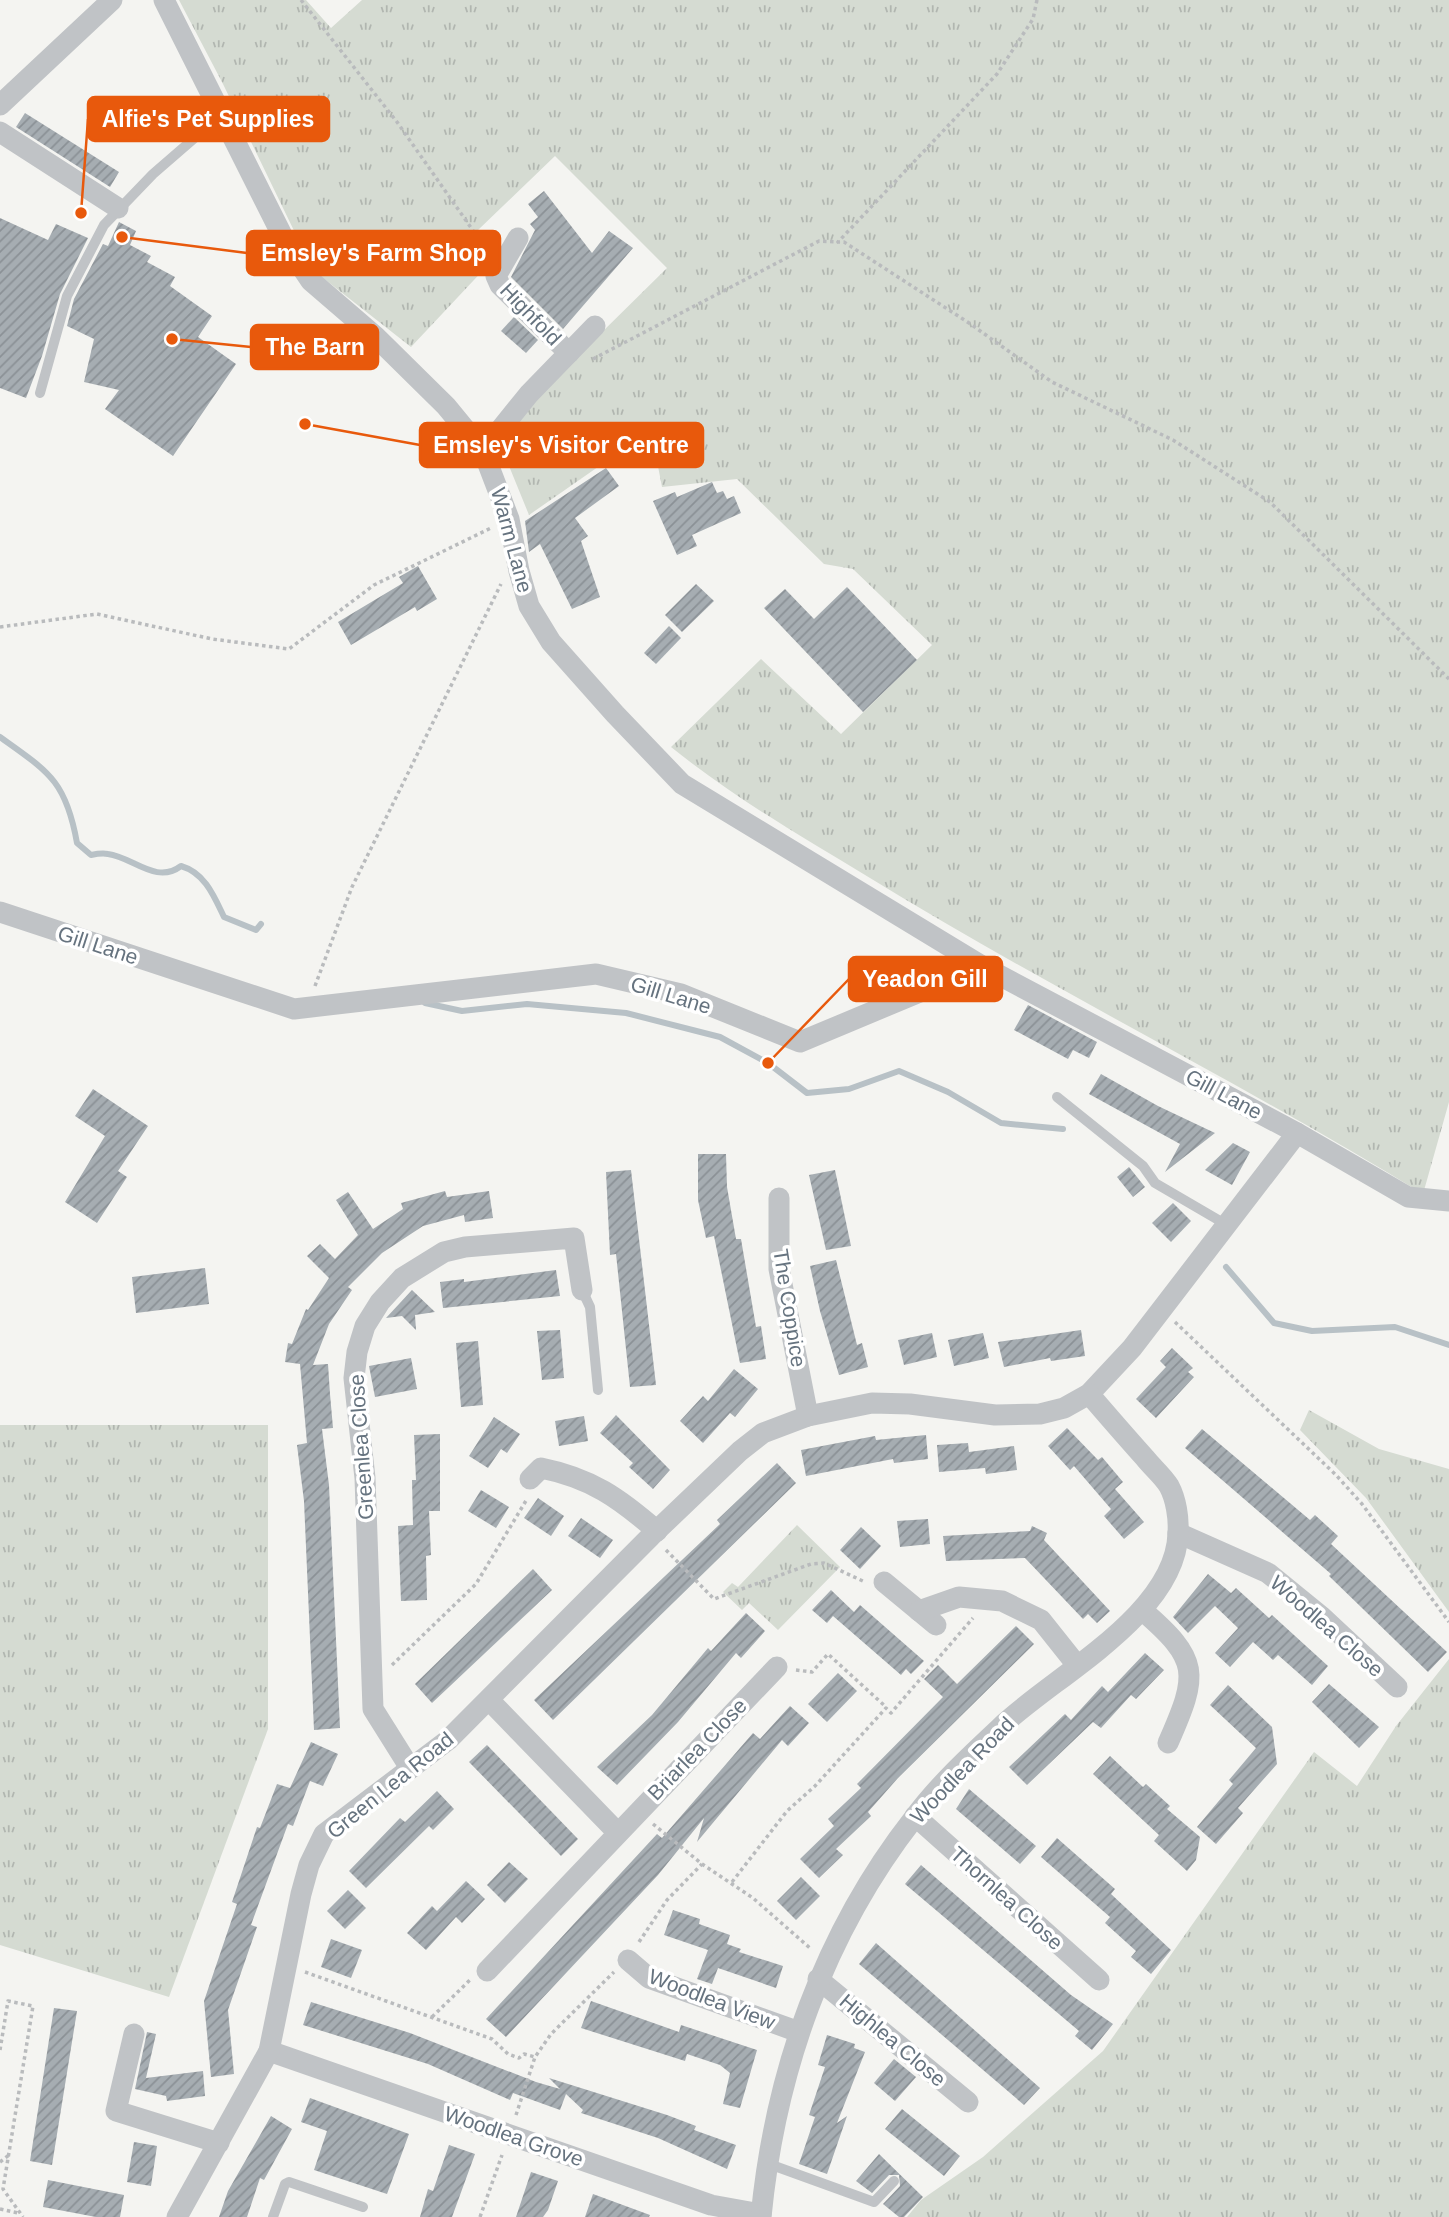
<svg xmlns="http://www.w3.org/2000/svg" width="1449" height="2217" font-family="Arial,sans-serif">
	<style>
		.grass { fill: url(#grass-tufts) }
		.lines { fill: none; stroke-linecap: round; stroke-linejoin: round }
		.stream { stroke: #b8c1c6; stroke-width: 6 }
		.building { fill: url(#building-hatch) }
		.path { stroke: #b9bbbd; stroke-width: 3.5; stroke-dasharray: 3.5 3.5; stroke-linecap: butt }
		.service { stroke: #c0c3c6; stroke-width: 10 }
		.minor { stroke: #c0c3c6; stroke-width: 21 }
		.labels { text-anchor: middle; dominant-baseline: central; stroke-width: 7; stroke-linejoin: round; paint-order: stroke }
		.street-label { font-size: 21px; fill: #66737f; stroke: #fff }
		.leader { fill: none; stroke: #e8590c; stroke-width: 2.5 }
		.callout-dot { fill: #e8590c; stroke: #fff; stroke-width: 2.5 }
		.callout { fill: #e8590c; stroke: #e8590c; stroke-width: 2.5 }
		.callout-label { font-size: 23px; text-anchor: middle; font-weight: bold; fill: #fff }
	</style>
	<defs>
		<pattern id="grass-tufts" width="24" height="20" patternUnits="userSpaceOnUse" patternTransform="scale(1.75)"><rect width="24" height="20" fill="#d5dbd2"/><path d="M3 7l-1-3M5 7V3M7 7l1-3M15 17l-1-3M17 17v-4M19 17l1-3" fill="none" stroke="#b1b6b0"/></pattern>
		<pattern id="building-hatch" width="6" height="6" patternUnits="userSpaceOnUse" patternTransform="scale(1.75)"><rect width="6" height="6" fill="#a6adb2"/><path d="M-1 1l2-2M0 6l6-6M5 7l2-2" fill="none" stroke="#8b9196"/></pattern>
	</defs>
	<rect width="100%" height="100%" fill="#f4f4f1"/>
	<g class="grass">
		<path d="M 179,0 L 306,0 L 331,28 L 362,0 L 1449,0 L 1449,1102 L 1423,1194 C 1242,1083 1051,989 870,878 C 802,837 733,797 671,747 L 761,659 L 841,734 L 932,645 L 853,569 L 824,564 L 737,479 L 662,487 L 651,430 L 529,515 L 505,456 L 526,407 L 667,268 L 555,156 L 477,231 L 489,264 L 411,347 L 313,270 L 223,84 Z"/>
		<polygon points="1309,1410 1379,1449 1449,1469 1449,1612 1366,1498 1300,1430"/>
		<polygon points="0,1425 268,1425 268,1729 169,1997 0,1945"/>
		<polygon points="797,1525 840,1567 778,1630 749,1603 742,1610 723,1592 732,1583 738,1587"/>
		<polygon points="1449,1659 1449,2217 907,2217 921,2200 983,2157 1103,2051 1314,1752 1357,1786 1396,1726"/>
	</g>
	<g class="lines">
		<g class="stream">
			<path d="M 0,737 C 49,772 66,781 77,843 L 91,855 C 96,854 103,853 108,854 C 133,857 156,885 181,866 C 205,873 214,896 224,917 L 256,930 L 261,924"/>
			<polyline points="425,1003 462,1011 527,1004 626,1013 720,1037 768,1063 807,1093 849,1089 899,1071 948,1092 1001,1123 1063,1129"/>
			<polyline points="1226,1267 1274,1323 1312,1331 1395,1327 1449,1345"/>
		</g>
	</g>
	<g class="building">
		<polygon points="25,113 119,172 110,187 16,127"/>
		<polygon points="544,191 592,253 609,231 633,248 563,329 511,277 535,230 530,224 538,217 528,204"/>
		<polygon points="0,218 48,240 56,224 88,238 60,294 42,356 26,398 0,388"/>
		<polygon points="119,222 136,231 130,245 151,256 147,262 175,277 170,286 212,316 198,337 236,364 173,456 105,409 119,390 84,382 94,339 67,326 74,299 103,244 108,246"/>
		<polygon points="514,317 538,340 526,353 501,331"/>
		<polygon points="606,468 619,486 575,518 588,536 581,541 600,597 572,609 540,544 529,552 525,521"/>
		<polygon points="712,482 717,493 723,491 727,499 734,496 741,513 692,535 697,546 677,555 653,501 675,492 677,497"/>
		<polygon points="418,566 437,599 417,611 415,607 351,645 338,622 403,583 399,577"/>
		<polygon points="696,584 714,601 682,632 665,615"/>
		<polygon points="847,587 917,660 863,712 764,608 785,589 814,619"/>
		<polygon points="669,626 681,638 656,664 644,653"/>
		<polygon points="1028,1005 1097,1042 1089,1058 1073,1050 1068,1059 1014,1030"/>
		<polygon points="1101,1074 1158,1106 1215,1133 1165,1172 1180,1144 1089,1094"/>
		<polygon points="93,1089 148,1126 118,1171 127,1177 97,1223 65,1202 105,1136 75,1116"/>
		<polygon points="1233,1143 1250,1152 1232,1185 1205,1170"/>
		<polygon points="698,1154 726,1154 727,1187 736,1239 741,1239 756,1327 761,1326 766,1359 740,1363 714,1236 706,1238 698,1200"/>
		<polygon points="1129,1167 1145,1187 1133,1197 1117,1177"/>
		<polygon points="631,1170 656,1385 630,1387 616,1254 610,1255 606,1172"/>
		<polygon points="835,1170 851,1246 826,1250 809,1175"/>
		<polygon points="445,1191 447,1197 489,1191 493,1218 465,1222 464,1215 423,1226 382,1253 348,1287 352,1290 329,1324 313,1365 328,1364 330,1394 333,1428 322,1429 329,1485 340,1728 314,1730 304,1501 297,1445 307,1443 300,1364 285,1362 288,1343 292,1344 306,1309 308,1310 329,1278 307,1256 320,1244 335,1259 358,1235 336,1200 348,1192 373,1229 403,1209 401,1203"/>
		<polygon points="1173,1203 1191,1221 1171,1242 1152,1223"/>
		<polygon points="836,1260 857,1345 862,1343 868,1367 839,1375 820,1311 810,1266"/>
		<polygon points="205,1268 209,1304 136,1313 132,1277"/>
		<polygon points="556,1270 560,1296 443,1308 440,1282 464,1279 464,1282"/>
		<polygon points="412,1290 435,1312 415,1315 416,1330 402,1316 386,1318"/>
		<polygon points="560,1330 564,1378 542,1380 537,1331"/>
		<polygon points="1081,1330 1085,1356 1051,1361 1050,1358 1004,1367 998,1342"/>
		<polygon points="932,1333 937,1357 904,1365 898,1340"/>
		<polygon points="983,1333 989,1358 954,1366 948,1340"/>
		<polygon points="478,1341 483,1405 461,1407 456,1343"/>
		<polygon points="1172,1348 1193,1368 1188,1372 1194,1377 1156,1418 1136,1399 1166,1367 1160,1361"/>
		<polygon points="411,1358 417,1389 375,1397 369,1366"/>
		<polygon points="734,1369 758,1389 735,1417 730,1413 703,1443 680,1421 703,1396 708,1401"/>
		<polygon points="616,1415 670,1470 653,1489 629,1467 633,1463 600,1433"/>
		<polygon points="584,1416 588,1441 559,1446 555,1421"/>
		<polygon points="494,1417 520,1434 507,1453 501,1449 488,1468 469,1456"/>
		<polygon points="1067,1428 1098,1460 1102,1457 1123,1482 1115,1489 1144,1522 1124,1539 1104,1516 1111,1509 1074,1466 1070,1470 1048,1446"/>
		<polygon points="1202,1429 1310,1520 1315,1515 1338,1536 1331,1544 1447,1652 1428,1672 1329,1576 1331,1574 1185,1448"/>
		<polygon points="440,1434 440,1511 429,1511 431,1555 426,1556 427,1600 401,1601 398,1526 413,1525 412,1480 416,1480 414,1435"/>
		<polygon points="926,1435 928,1459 894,1463 893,1459 806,1476 801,1450 875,1436 876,1440"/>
		<polygon points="968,1443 969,1452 1014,1446 1017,1470 986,1474 985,1468 939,1472 937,1445"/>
		<polygon points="777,1463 796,1483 553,1720 534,1700 720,1524 717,1520"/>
		<polygon points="481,1490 509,1507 496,1528 468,1511"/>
		<polygon points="538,1498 564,1516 551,1536 524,1518"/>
		<polygon points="581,1518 613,1540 600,1558 568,1536"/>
		<polygon points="928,1519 930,1544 900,1547 897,1521"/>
		<polygon points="1032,1526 1047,1533 1044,1540 1110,1611 1097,1623 1088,1614 1083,1619 1025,1558 946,1561 943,1536 1030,1531"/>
		<polygon points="861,1527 881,1546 860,1569 840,1550"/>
		<polygon points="533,1569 552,1590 432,1703 415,1684"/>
		<polygon points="1208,1574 1231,1593 1236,1588 1269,1618 1272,1615 1328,1666 1312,1685 1278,1655 1273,1660 1253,1642 1230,1667 1215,1653 1238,1628 1215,1606 1188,1633 1173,1617"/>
		<polygon points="831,1590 854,1612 860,1605 924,1661 911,1674 906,1669 901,1675 833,1616 827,1623 812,1610"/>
		<polygon points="746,1613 765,1631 741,1658 736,1653 678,1722 617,1785 597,1767 652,1715 708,1648 711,1651"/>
		<polygon points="1016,1626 1034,1644 898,1778 868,1812 871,1816 836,1849 843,1855 819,1878 800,1859 834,1826 828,1819 861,1788 857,1784 943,1697 924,1679 938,1665 957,1684"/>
		<polygon points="1145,1653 1164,1670 1136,1699 1131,1695 1101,1728 1093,1722 1027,1785 1009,1767 1065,1714 1071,1720 1102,1686 1108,1692"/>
		<polygon points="838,1673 857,1691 827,1722 808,1704"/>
		<polygon points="1329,1684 1379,1727 1359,1748 1312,1702"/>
		<polygon points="1228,1685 1272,1727 1277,1764 1238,1808 1243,1813 1216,1844 1197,1827 1233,1784 1229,1780 1256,1748 1210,1705"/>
		<polygon points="790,1706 809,1723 788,1746 782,1740 697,1842 704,1818 658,1875 506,2037 486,2019 657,1834 662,1838 753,1733 760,1739"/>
		<polygon points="311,1742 338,1754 323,1786 310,1781 293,1826 288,1824 251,1925 257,1927 228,2010 234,2074 211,2077 204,2001 237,1904 232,1902 257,1827 260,1828 277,1784 290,1788"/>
		<polygon points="487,1745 578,1839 561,1856 469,1762"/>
		<polygon points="1110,1756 1143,1787 1146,1784 1170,1806 1167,1809 1200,1837 1196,1860 1187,1871 1154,1841 1159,1835 1093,1774"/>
		<polygon points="969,1789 1036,1846 1020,1864 956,1809"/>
		<polygon points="437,1791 454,1809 433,1830 429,1826 366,1888 349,1871 400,1818 405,1822"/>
		<polygon points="1057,1838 1115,1889 1111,1894 1171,1950 1151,1974 1131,1957 1136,1951 1105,1923 1110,1917 1041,1857"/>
		<polygon points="509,1862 528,1879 505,1903 487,1885"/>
		<polygon points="921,1865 1071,1995 1113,2024 1092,2050 1075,2036 1079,2031 905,1884"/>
		<polygon points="801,1877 820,1896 796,1920 777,1901"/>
		<polygon points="466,1881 485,1899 462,1923 456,1917 426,1950 407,1933 432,1906 437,1911"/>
		<polygon points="348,1890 366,1908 345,1929 327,1911"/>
		<polygon points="673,1910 700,1919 699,1924 730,1935 727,1944 741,1949 739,1952 783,1966 776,1988 718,1968 712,1984 697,1979 708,1950 664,1935"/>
		<polygon points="331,1939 362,1950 351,1978 321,1967"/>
		<polygon points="876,1943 1040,2088 1024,2105 859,1964"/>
		<polygon points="591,2001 679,2032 681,2025 757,2050 740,2108 723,2104 730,2073 720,2065 687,2054 685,2061 581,2028"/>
		<polygon points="311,2002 410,2033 536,2082 560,2089 549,2078 667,2115 696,2126 694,2130 736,2145 727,2169 658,2138 581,2113 583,2110 566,2094 560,2110 513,2093 510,2100 428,2064 303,2025"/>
		<polygon points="54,2008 77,2011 52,2165 30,2161"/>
		<polygon points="147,2032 156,2034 146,2078 203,2071 205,2096 167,2101 166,2096 135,2089"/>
		<polygon points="827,2035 855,2044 854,2048 865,2052 837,2123 847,2116 827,2174 799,2164 815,2117 809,2115 825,2067 818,2065"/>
		<polygon points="894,2059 916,2077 895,2101 874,2083"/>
		<polygon points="310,2098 409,2134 387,2194 314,2170 327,2131 301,2122"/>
		<polygon points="902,2109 960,2156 944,2176 885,2129"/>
		<polygon points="271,2116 292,2129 264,2180 260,2178 247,2217 219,2217 228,2191"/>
		<polygon points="134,2142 157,2146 151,2186 127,2182"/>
		<polygon points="449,2145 475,2154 452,2217 420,2217 428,2189 433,2191"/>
		<polygon points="879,2154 923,2197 904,2217 899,2217 883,2204 900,2186 899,2175 889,2175 872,2193 856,2181"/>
		<polygon points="531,2172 558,2181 548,2210 543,2217 516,2217"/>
		<polygon points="48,2180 124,2195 120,2217 96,2217 43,2207"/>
		<polygon points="593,2194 650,2215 649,2217 585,2217"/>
	</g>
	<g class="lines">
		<g class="path">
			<polyline points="301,0 397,122 488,252"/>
			<polyline points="1037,0 1033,19 997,74 838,242 844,242 969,323 1052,382 1173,440 1270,502 1449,679"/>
			<polyline points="593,359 819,241 838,242"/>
			<polyline points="0,627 97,614 212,639 289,649 374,585 491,528"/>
			<polyline points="315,986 352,887 501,584"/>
			<polyline points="1175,1322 1336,1475 1362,1504 1449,1622"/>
			<polyline points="666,1550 714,1599 811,1564 824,1563 865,1582"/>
			<polyline points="392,1665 476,1584 527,1499"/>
			<polyline points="796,1670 812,1672 828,1654 886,1707"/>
			<polyline points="653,1824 702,1864 753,1898 811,1949"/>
			<polyline points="732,1882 787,1811 815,1786 886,1708 891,1713 973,1618"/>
			<polyline points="639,1942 667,1900 702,1864"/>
			<polyline points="305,1972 492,2039 508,2054 519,2058 524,2054 535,2057"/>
			<polyline points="432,2017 471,1979"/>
			<polyline points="0,2050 8,2001 33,2006 3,2189 23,2217"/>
			<polyline points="516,2115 535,2057 551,2034 614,1972"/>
			<polyline points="0,2162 9,2155"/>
			<polyline points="0,2209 18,2213"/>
			<polyline points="480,2217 502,2155"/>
		</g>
		<g class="service">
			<polyline points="40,393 67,296 104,225 153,174 198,135 223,118"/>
			<polyline points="1057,1097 1143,1166 1155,1183 1227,1225"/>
			<polyline points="582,1290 590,1307 598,1390"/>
			<polyline points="769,2164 874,2202 894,2181"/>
			<polyline points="273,2217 285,2184 289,2182 363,2207"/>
		</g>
		<g class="minor">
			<polyline points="164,0 288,247 311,281 376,337 446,406 483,451 509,519 519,571 529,606 551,642 615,714 682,784 982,966"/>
			<polyline points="0,105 112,0"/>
			<polyline points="0,132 118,208"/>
			<polyline points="518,238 496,276 500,285 569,353"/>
			<polyline points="483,451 529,394 595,326"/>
			<polyline points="0,912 294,1009 596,974 681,994 800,1042 982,966 1297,1133 1408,1197 1449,1201"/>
			<polyline points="779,1198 779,1269 808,1416"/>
			<path d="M 530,1479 L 541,1468 C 591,1478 619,1498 657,1531"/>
			<polyline points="1178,1533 1268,1573 1322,1617 1397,1687"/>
			<polyline points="884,1582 936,1625"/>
			<path d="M 1142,1610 C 1200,1660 1199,1673 1168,1743"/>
			<polyline points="919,1611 959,1597 1002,1601 1041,1620 1076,1664"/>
			<polyline points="489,1700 617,1832"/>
			<polyline points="410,1768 373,1709 365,1478 354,1378 357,1352 365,1326 380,1302 402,1278 444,1252 465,1247 574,1238 582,1290"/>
			<polyline points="915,1816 1099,1980"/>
			<polyline points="628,1960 649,1978 799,2032"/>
			<polyline points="487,1971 777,1667"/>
			<polyline points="818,1979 968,2102"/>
			<polyline points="134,2034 116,2111 219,2143"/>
			<polyline points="269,2051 711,2205 761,2214"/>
			<polyline points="177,2217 269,2051 301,1894 309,1865 324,1834 448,1740 651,1536 740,1451 763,1433 808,1416 872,1403 910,1404 995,1415 1040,1414 1064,1408 1089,1394 1132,1348 1297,1133"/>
			<path d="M 761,2217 C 775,2072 824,1933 914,1818 C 939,1784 974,1752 1005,1723 C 1058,1674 1176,1613 1178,1533 C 1179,1518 1176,1499 1169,1486 C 1163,1476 1152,1467 1145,1458 C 1126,1437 1108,1416 1089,1394"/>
		</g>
	</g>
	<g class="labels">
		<g class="street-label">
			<text transform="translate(531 314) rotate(46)">Highfold</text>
			<text transform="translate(512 540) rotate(75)">Warm Lane</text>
			<text transform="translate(98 945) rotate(18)">Gill Lane</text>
			<text transform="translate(671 995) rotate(17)">Gill Lane</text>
			<text transform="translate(1224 1094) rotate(28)">Gill Lane</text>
			<text transform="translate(790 1308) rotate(81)">The Coppice</text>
			<text transform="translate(361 1447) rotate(-94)">Greenlea Close</text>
			<text transform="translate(1327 1626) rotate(41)">Woodlea Close</text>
			<text transform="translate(697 1749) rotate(-46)">Briarlea Close</text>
			<text transform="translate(962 1770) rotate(-46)">Woodlea Road</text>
			<text transform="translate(390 1785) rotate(-39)">Green Lea Road</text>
			<text transform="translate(1007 1898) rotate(42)">Thornlea Close</text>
			<text transform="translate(712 1999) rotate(21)">Woodlea View</text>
			<text transform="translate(893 2040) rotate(40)">Highlea Close</text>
			<text transform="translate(514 2136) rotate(19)">Woodlea Grove</text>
		</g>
	</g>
	<path class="leader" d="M81 213L88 119M122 237L247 253M172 339L251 347M305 424L420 445M768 1063L849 979"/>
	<g class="callout-dot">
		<circle cx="81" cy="213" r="7"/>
		<circle cx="122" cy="237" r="7"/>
		<circle cx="172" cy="339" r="7"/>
		<circle cx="305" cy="424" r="7"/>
		<circle cx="768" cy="1063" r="7"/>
	</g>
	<g class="callout">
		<rect x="88" y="97" width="241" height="44" rx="7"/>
		<rect x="247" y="231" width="253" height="44" rx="7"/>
		<rect x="251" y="325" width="127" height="44" rx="7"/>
		<rect x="420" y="423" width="283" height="44" rx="7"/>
		<rect x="849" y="957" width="153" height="44" rx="7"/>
	</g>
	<g class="callout-label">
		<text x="208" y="127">Alfie's Pet Supplies</text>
		<text x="374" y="261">Emsley's Farm Shop</text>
		<text x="315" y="355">The Barn</text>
		<text x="561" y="453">Emsley's Visitor Centre</text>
		<text x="925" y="987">Yeadon Gill</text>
	</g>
</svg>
